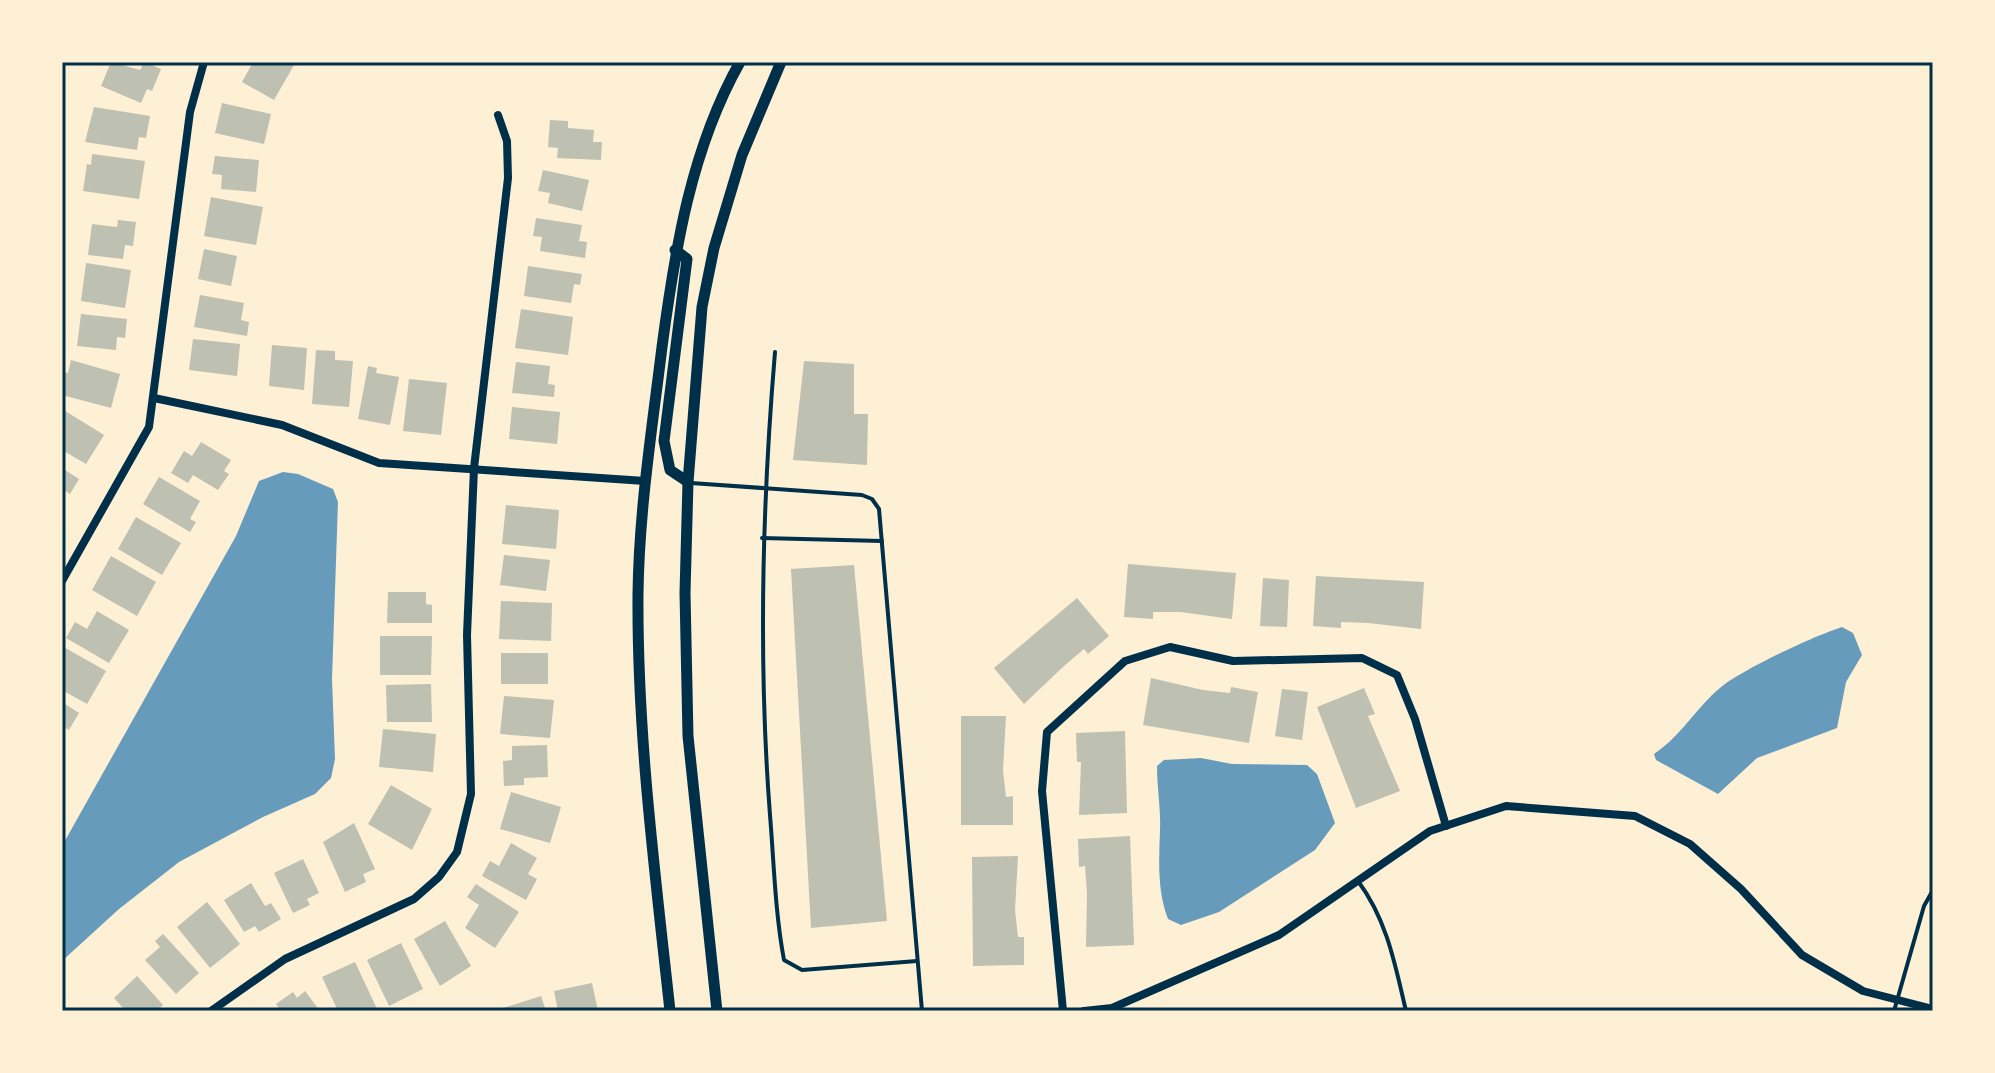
<svg xmlns="http://www.w3.org/2000/svg" width="1995" height="1073" font-family="'Golos Text',sans-serif">
	<style>
		.water { fill: #669bbc }
		.building { fill: #bec0b2 }
		.lines { fill: none; stroke-linecap: round; stroke-linejoin: round }
		.service { stroke: #003049; stroke-width: 4 }
		.minor { stroke: #003049; stroke-width: 8 }
		.secondary { stroke: #003049; stroke-width: 11 }
		.neatline { fill: none; stroke: #003049; stroke-width: 3 }
	</style>
	<rect width="100%" height="100%" fill="#fdf0d5"/>
	<g class="water">
		<polygon points="283,472 298,474 333,489 338,502 332,679 335,759 331,778 315,794 263,817 179,862 119,909 62,961 62,846 236,536 259,481"/>
		<path d="M 1842,627 L 1853,633 L 1862,655 L 1846,682 L 1837,728 L 1757,758 L 1718,794 L 1656,760 L 1654,754 C 1681,736 1696,708 1720,688 C 1741,670 1814,636 1842,627 Z"/>
		<path d="M 1201,758 L 1232,764 L 1307,765 L 1317,774 L 1335,823 L 1315,850 L 1219,912 L 1181,925 L 1168,919 C 1157,890 1159,861 1160,830 C 1161,810 1157,788 1157,766 L 1164,760 Z"/>
	</g>
	<g class="building">
		<polygon points="111,62 140,70 144,62 161,69 152,91 147,89 141,103 101,86"/>
		<polygon points="253,62 288,62 294,65 274,100 242,82"/>
		<polygon points="222,103 271,114 264,144 215,133"/>
		<polygon points="94,107 150,116 146,138 139,137 137,150 85,142"/>
		<polygon points="550,120 568,121 568,128 594,130 593,142 602,142 601,160 557,158 558,148 548,147"/>
		<polygon points="92,154 145,161 139,199 83,191 87,164 91,165"/>
		<polygon points="215,156 259,160 256,192 221,189 222,175 212,174"/>
		<polygon points="543,170 589,180 582,211 548,203 550,193 538,191"/>
		<polygon points="211,197 263,207 256,245 204,236"/>
		<polygon points="536,218 582,225 579,241 587,242 585,258 540,251 542,237 533,236"/>
		<polygon points="118,220 136,222 133,246 125,245 123,259 88,255 92,224 117,227"/>
		<polygon points="204,249 237,256 231,286 198,279"/>
		<polygon points="86,263 131,270 125,308 81,301"/>
		<polygon points="528,266 582,274 580,285 574,284 571,303 524,296"/>
		<polygon points="200,295 244,303 241,320 249,322 247,336 194,327"/>
		<polygon points="521,309 573,317 568,355 515,348"/>
		<polygon points="81,314 127,319 125,338 117,337 116,350 77,346"/>
		<polygon points="193,339 240,344 237,376 189,370"/>
		<polygon points="272,345 307,348 304,390 269,386"/>
		<polygon points="316,350 335,351 335,360 353,361 349,407 312,404"/>
		<polygon points="71,360 120,374 111,408 62,395 62,377 64,372 68,373"/>
		<polygon points="804,361 854,364 854,414 868,414 867,465 793,460"/>
		<polygon points="516,362 550,366 548,384 555,385 554,397 512,393"/>
		<polygon points="368,366 377,368 376,373 399,377 390,425 358,419"/>
		<polygon points="409,379 447,383 441,435 403,431"/>
		<polygon points="512,407 560,412 557,444 509,439"/>
		<polygon points="62,409 104,435 86,464 62,450"/>
		<polygon points="201,442 231,460 224,471 229,474 218,490 193,475 188,483 171,473 184,451 192,456"/>
		<polygon points="62,468 79,479 70,494 64,490 62,493"/>
		<polygon points="159,477 200,501 190,519 196,522 190,532 143,504"/>
		<polygon points="506,505 559,510 556,549 502,544"/>
		<polygon points="136,517 181,543 162,575 118,549"/>
		<polygon points="504,555 550,560 546,591 500,585"/>
		<polygon points="111,556 156,582 137,616 92,590"/>
		<polygon points="1128,564 1236,573 1232,619 1180,612 1153,612 1153,619 1124,617"/>
		<polygon points="854,565 887,921 811,928 791,569"/>
		<polygon points="1316,576 1424,582 1421,629 1368,623 1341,622 1341,628 1313,626"/>
		<polygon points="1263,578 1289,580 1287,627 1260,626"/>
		<polygon points="388,592 426,592 426,604 432,605 432,623 387,623"/>
		<polygon points="1077,598 1109,636 1088,654 1084,649 1064,666 1024,704 994,668"/>
		<polygon points="501,601 552,603 551,641 499,639"/>
		<polygon points="97,611 129,630 109,663 66,638 75,622 87,629"/>
		<polygon points="380,636 432,636 431,675 380,675"/>
		<polygon points="62,646 106,671 87,704 62,690"/>
		<rect x="501" y="653" width="47" height="31"/>
		<polygon points="1151,678 1203,690 1230,693 1231,687 1258,692 1249,743 1143,725"/>
		<polygon points="431,684 432,722 387,722 386,685"/>
		<polygon points="1364,688 1375,714 1368,716 1400,791 1356,808 1317,707"/>
		<polygon points="1282,689 1308,692 1302,740 1275,736"/>
		<polygon points="504,696 554,700 550,738 500,734"/>
		<polygon points="62,702 79,713 69,730 62,726"/>
		<polygon points="961,716 1006,716 1003,770 1006,797 1013,796 1013,825 961,825"/>
		<polygon points="383,729 436,734 433,772 379,767"/>
		<polygon points="1125,731 1127,813 1079,815 1081,762 1077,762 1076,733"/>
		<polygon points="547,745 548,777 524,778 524,785 504,786 503,761 512,760 512,746"/>
		<polygon points="391,785 432,809 412,850 368,824"/>
		<polygon points="511,792 561,807 550,843 500,829"/>
		<polygon points="354,823 375,869 363,874 366,882 345,892 323,842"/>
		<polygon points="1130,836 1134,945 1086,947 1087,893 1085,866 1079,867 1078,839"/>
		<polygon points="511,843 537,858 528,874 537,879 526,900 482,876 490,861 499,866"/>
		<polygon points="1018,856 1015,910 1018,937 1024,937 1024,965 973,966 972,857"/>
		<polygon points="303,859 319,893 307,899 310,905 293,913 274,873"/>
		<polygon points="251,883 265,906 271,903 281,919 259,932 255,926 244,932 224,900"/>
		<polygon points="476,884 519,912 495,948 465,928 479,905 467,897"/>
		<polygon points="207,902 240,944 210,968 177,927"/>
		<polygon points="445,921 471,966 440,986 414,939"/>
		<polygon points="163,934 199,973 176,994 145,960 160,947 155,941"/>
		<polygon points="401,943 423,989 389,1006 367,960"/>
		<polygon points="355,962 378,1011 338,1011 322,977"/>
		<polygon points="137,976 163,1005 156,1011 126,1011 114,998"/>
		<polygon points="592,983 598,1011 558,1011 554,991"/>
		<polygon points="305,991 320,1011 281,1011 276,1004 293,992 297,998"/>
		<polygon points="541,996 546,1011 505,1011 503,1008"/>
	</g>
	<g class="lines">
		<g class="service">
			<path d="M 775,352 C 762,507 758,659 770,815 C 774,863 775,912 784,960 L 802,970 L 917,961"/>
			<polyline points="691,483 862,495 872,499 879,509 922,1011"/>
			<polyline points="762,538 882,541"/>
			<path d="M 1358,881 C 1387,920 1395,964 1406,1011"/>
			<polyline points="1894,1011 1924,906 1933,890"/>
		</g>
		<g class="minor">
			<polyline points="154,398 282,425 379,463 645,481"/>
			<polyline points="62,581 149,427 190,112 204,62"/>
			<polyline points="211,1011 285,959 414,899 439,877 457,852 471,794 467,635 474,468 508,178 507,141 498,115"/>
			<polyline points="1063,1011 1042,791 1047,732 1125,661 1170,647 1233,661 1362,658 1397,675 1415,719 1446,826"/>
			<polyline points="1084,1011 1112,1008 1279,935 1430,831 1506,806 1635,816 1690,844 1741,889 1802,955 1863,991 1933,1009"/>
		</g>
		<g class="secondary">
			<polyline points="675,250 687,259 664,441 670,470 688,482"/>
			<path d="M 670,1011 C 655,872 637,734 638,594 C 639,511 652,429 662,347 C 675,249 691,149 740,62"/>
			<polyline points="717,1011 688,736 685,593 688,482 702,307 714,248 742,155 781,62"/>
		</g>
	</g>
	<rect width="1995" height="1073" fill="none" stroke="#fdf0d5" stroke-width="128"/>
	<rect x="64" y="64" width="1867" height="945" class="neatline"/>
</svg>
